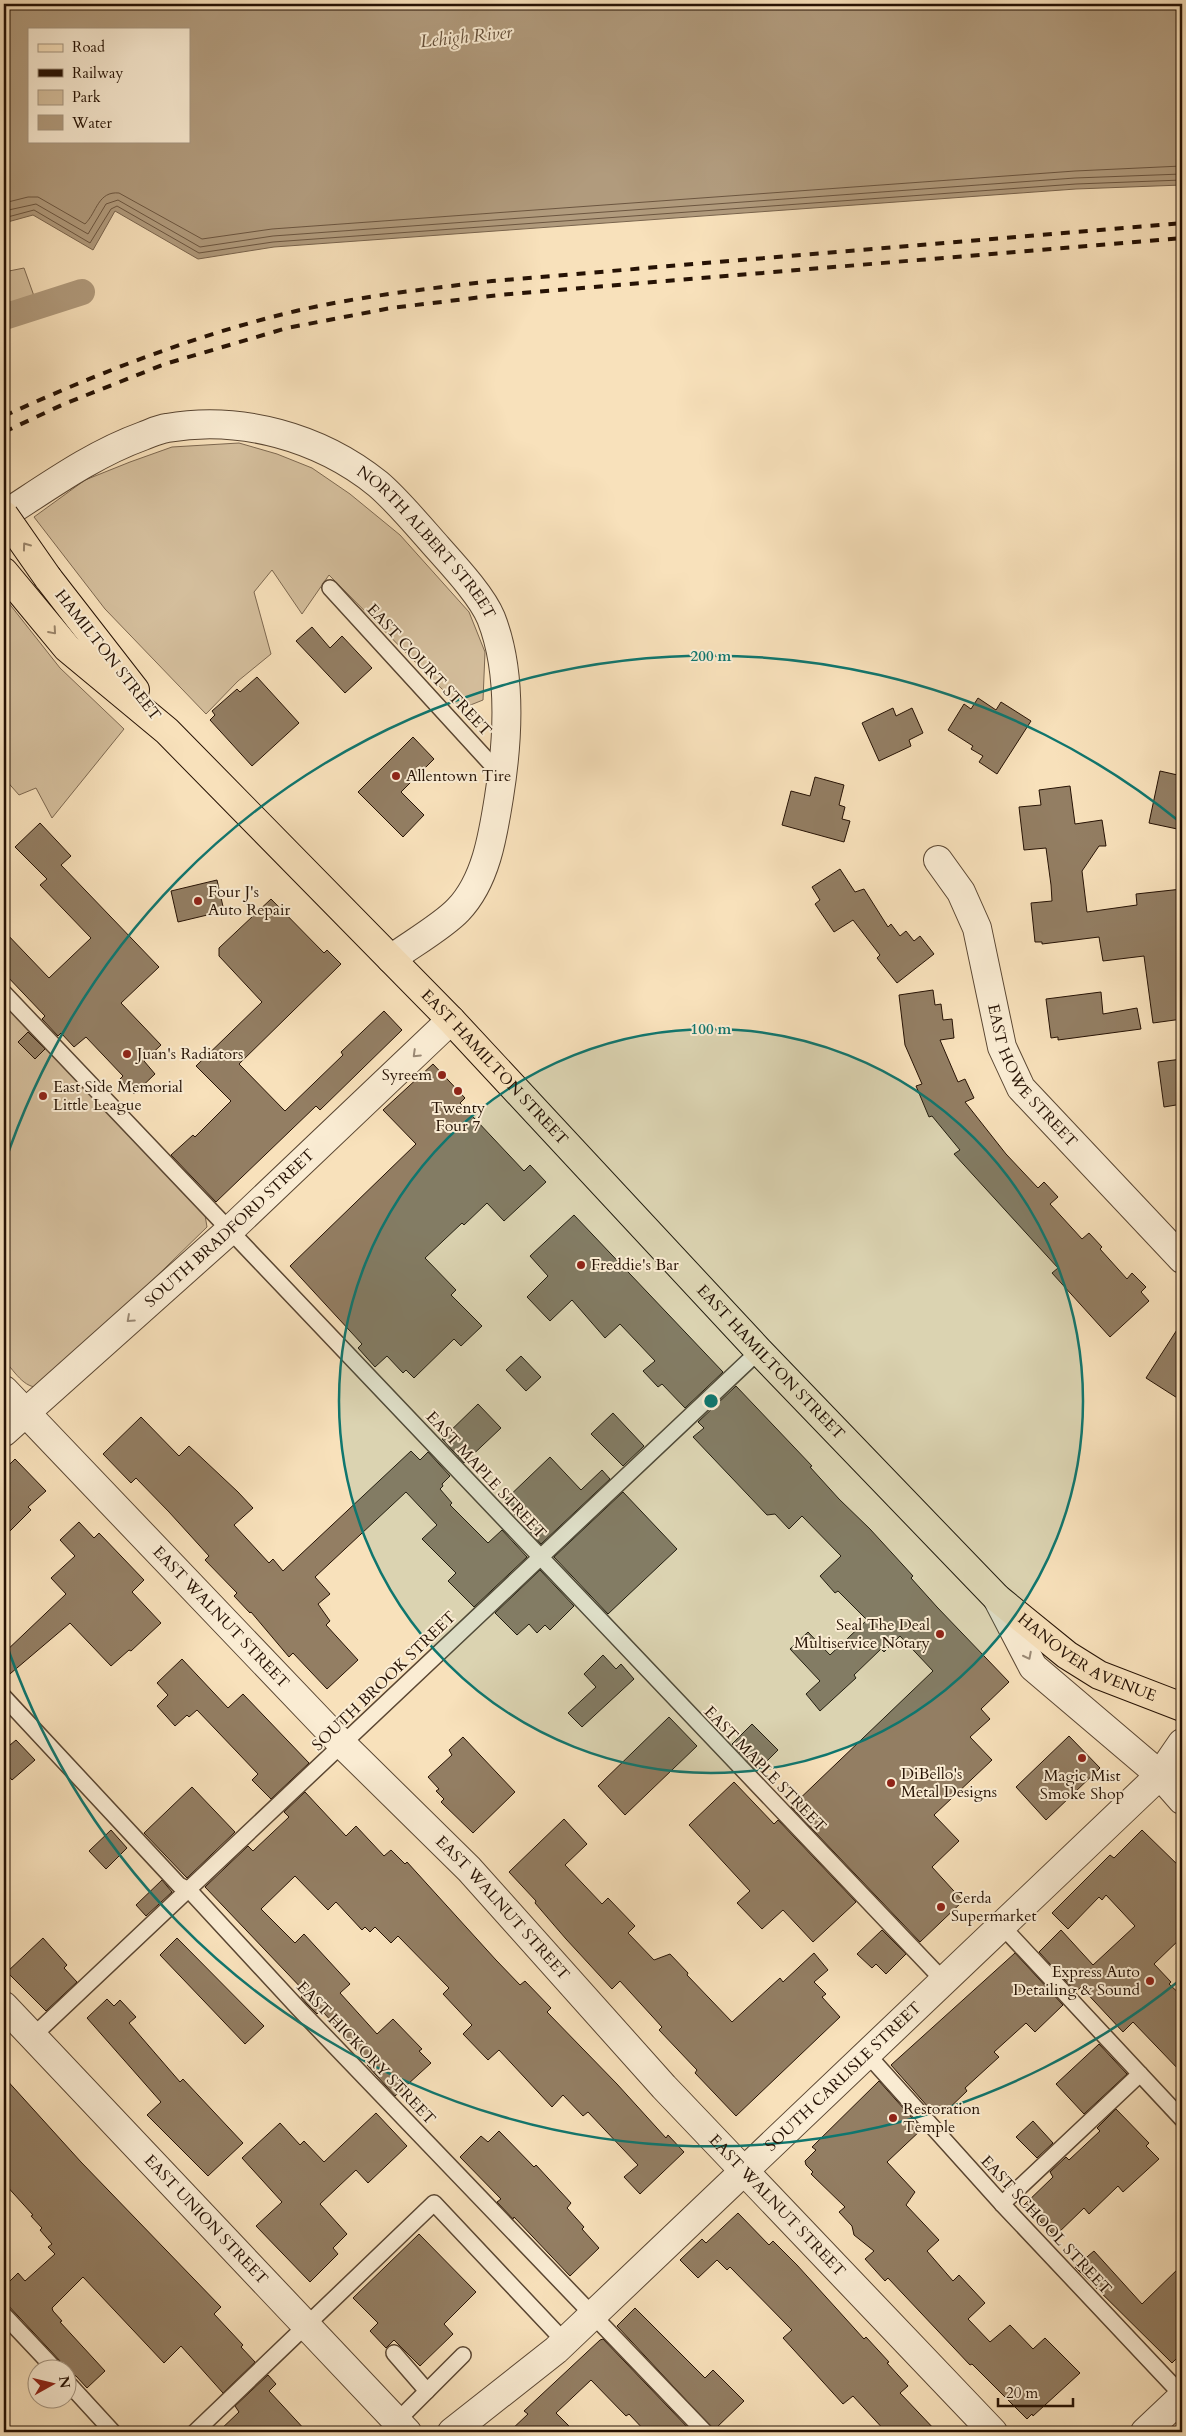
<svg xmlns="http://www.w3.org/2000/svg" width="1186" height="2436" font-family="Cardo,serif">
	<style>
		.green { fill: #d4be9c; stroke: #7d6850 }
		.water { fill: #b19b7d; stroke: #79644d; fill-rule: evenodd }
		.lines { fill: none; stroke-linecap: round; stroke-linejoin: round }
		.shore { stroke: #6c5640; stroke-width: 1 }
		.canal { stroke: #b19b7d; stroke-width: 26 }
		.building { fill: #937e63; stroke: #261204 }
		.service-casing { stroke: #5a4632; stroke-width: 18 }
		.minor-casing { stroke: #5a4632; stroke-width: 30 }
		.primary-casing { stroke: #261204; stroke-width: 30 }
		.service { stroke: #faecd3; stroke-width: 15 }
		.minor { stroke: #faecd3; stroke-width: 28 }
		.primary { stroke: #f8e1bb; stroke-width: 28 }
		.rail { stroke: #261204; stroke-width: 4; stroke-dasharray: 9 9; stroke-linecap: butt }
		.primary-bridge-casing { stroke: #261204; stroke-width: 30; stroke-linecap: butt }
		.primary-bridge { stroke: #f8e1bb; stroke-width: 28 }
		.oneway { stroke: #9a8469 }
		.oneway2 { stroke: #9b8a76 }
		.ring { fill: none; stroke: #0f766e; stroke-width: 2.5 }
		.poi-dot { fill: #8f2418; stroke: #faecd3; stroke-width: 2 }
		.labels { text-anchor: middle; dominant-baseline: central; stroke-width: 4; stroke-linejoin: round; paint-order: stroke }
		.street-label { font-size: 16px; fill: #261204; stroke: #faecd3 }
		.poi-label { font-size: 16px; fill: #261204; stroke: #faecd3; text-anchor: start }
		.water-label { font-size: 18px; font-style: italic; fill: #65503a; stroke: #faecd3 }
		.centre { fill: #0f766e; stroke: #faecd3; stroke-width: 2.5 }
		.ring-label { font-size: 15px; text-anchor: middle; font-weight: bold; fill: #0f766e; stroke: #faecd3; stroke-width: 4; stroke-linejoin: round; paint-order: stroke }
	</style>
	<rect width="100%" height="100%" fill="#f8e1bb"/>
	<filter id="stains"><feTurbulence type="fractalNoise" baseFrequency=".004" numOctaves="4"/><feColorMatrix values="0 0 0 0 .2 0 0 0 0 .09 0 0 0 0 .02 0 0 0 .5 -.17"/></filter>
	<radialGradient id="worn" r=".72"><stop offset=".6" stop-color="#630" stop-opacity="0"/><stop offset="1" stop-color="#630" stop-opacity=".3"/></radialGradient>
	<g class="green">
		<polygon points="24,268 34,296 4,304 4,272"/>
		<polygon points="239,443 277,454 312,468 350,494 400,535 469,612 485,652 483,700 458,710 447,694 329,575 302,614 272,570 254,592 271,654 238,681 206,714 105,609 34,517 85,480 130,462 172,447"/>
		<polygon points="4,597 60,668 124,729 52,818 36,788 19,795 4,778"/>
		<path d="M 4,1004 L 205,1215 L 207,1227 L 44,1386 C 26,1392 16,1373 4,1360 Z"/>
	</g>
	<path class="water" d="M 4,4 L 1182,4 L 1182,185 L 1076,189 L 274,247 L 198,259 L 115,211 L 93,250 L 33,215 L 4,223 ZM 29,29 L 189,29 L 189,141 L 29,141 Z"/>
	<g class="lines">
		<g class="shore">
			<path d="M 4,203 L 28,197 L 38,197 L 85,224 C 97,212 98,191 119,193 L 202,239 L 272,229 L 1075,171 L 1182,166"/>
			<polyline points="4,211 36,204 88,234 106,204 118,200 200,247 273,236 1075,178 1182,174"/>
			<polyline points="4,218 34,210 90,243 111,209 117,206 199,253 273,242 1076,184 1182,180"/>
		</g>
		<polyline class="canal" points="4,317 82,292"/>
	</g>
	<g class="building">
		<polygon points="312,627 330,648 342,636 372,668 345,693 296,641"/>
		<polygon points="257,677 299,723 252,766 210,720 215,715 212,711 237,689 240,692"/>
		<polygon points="978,698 996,710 1001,702 1031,721 997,774 979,762 983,756 971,749 973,746 948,730 964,704 971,709"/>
		<polygon points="893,708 896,716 912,708 923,733 909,740 911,746 879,761 862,723"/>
		<polygon points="413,737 434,759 401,792 424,815 403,837 358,792"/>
		<polygon points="1160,771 1182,776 1182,830 1149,823"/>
		<polygon points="815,777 844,785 839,805 845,807 842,819 850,821 844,842 782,825 791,791 810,796"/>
		<polygon points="1070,786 1075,824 1102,820 1106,846 1099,846 1082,871 1087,912 1137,905 1136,894 1182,889 1182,932 1177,932 1180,974 1182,974 1182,1019 1153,1023 1144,956 1103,961 1099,937 1042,944 1042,942 1035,942 1031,903 1052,901 1051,885 1046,848 1024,850 1019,807 1041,805 1039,790"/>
		<polygon points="40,823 71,856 61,865 159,967 121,1003 161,1045 144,1061 155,1074 134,1094 120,1079 123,1076 86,1037 74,1047 61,1033 58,1036 42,1019 45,1016 4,973 4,931 49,978 91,938 40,885 47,879 15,847"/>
		<polygon points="840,869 855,892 864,889 888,927 891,924 900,936 906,931 914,941 920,936 934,954 897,983 877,958 880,955 853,920 834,932 815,904 820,900 812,887"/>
		<polygon points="217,880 224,911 178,922 171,891"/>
		<polygon points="271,899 324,953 327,950 341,964 239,1064 285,1111 343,1055 341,1052 384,1011 402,1030 320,1110 316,1106 216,1202 171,1155 193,1135 195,1137 231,1101 196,1066 262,1002 219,956 219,948"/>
		<polygon points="933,990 935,1005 941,1004 943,1020 952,1019 954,1038 940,1040 958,1082 965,1079 974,1098 965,1102 1006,1154 1038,1188 1044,1182 1058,1197 1050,1204 1082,1239 1089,1233 1102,1247 1100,1249 1127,1279 1132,1273 1146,1287 1141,1292 1149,1301 1110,1337 1052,1273 1058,1268 954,1154 960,1150 932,1116 929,1117 916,1086 922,1084 905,1045 899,995"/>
		<polygon points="1101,992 1103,1014 1137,1008 1141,1029 1058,1040 1058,1037 1051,1038 1046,999"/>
		<polygon points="28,1032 45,1049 35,1059 18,1042"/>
		<polygon points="1182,1059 1182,1104 1164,1107 1158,1062"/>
		<polygon points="433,1064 465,1098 460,1103 524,1171 530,1165 546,1182 504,1221 487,1203 464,1225 462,1223 425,1258 456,1290 451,1295 482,1326 461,1346 454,1339 414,1378 406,1370 403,1373 387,1356 375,1367 358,1348 362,1344 290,1266 416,1144 383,1110"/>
		<polygon points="574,1215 723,1372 685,1408 662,1384 658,1387 643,1371 655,1361 620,1324 605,1338 572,1300 550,1321 527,1297 548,1276 530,1256"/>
		<polygon points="1182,1322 1182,1401 1146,1378"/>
		<polygon points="521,1356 541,1377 526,1391 506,1370"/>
		<polygon points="736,1386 812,1466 810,1467 839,1499 870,1529 913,1576 911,1578 937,1607 1009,1682 981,1709 990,1719 970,1737 992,1760 934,1815 959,1841 932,1867 963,1901 920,1942 791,1807 933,1671 900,1636 884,1652 881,1649 854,1675 856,1678 820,1711 806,1694 820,1681 790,1649 808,1632 830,1655 867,1620 838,1591 835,1593 820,1576 841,1556 802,1516 789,1529 775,1514 767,1515 693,1437 704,1428 698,1422"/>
		<polygon points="478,1404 501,1428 464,1463 442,1439"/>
		<polygon points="613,1413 644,1446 623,1466 591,1434"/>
		<polygon points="141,1417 179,1456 189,1446 238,1492 253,1508 234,1525 269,1563 273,1559 283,1571 411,1451 420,1460 428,1452 450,1476 442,1484 443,1486 440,1489 452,1503 450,1505 488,1543 502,1530 527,1557 474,1607 448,1581 456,1573 422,1539 437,1525 406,1492 315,1577 330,1594 318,1604 330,1621 326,1625 358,1660 327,1689 293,1653 289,1657 251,1612 250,1613 234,1596 237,1593 205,1560 209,1556 169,1512 136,1478 131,1483 103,1454"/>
		<polygon points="550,1457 581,1490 602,1470 610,1479 541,1544 503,1502"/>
		<polygon points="15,1459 46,1491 28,1507 31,1510 4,1537 4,1470"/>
		<polygon points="623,1492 677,1549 608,1614 554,1557"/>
		<polygon points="79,1522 94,1538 99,1533 144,1580 132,1592 161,1623 131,1651 129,1650 111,1666 70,1623 4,1679 4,1653 66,1594 51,1578 75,1556 60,1540"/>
		<polygon points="540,1570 574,1606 550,1630 545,1625 537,1633 529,1624 517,1635 495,1613"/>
		<polygon points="603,1655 616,1669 621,1664 634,1679 582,1727 568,1713 596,1687 584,1674"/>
		<polygon points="182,1659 228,1708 243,1694 309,1763 271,1799 252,1780 258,1774 197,1710 189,1717 187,1715 175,1726 157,1706 168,1695 157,1683"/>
		<polygon points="669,1717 697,1746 625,1815 598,1786"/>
		<polygon points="752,1724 778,1750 757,1771 732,1744"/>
		<polygon points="1069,1736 1100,1768 1046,1820 1016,1787"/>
		<polygon points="463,1737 515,1792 473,1833 441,1802 444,1799 436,1791 439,1789 428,1777 452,1755 449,1750"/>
		<polygon points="16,1740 35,1760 12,1780 4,1771 4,1750"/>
		<polygon points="734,1782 774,1824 778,1820 856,1902 813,1942 783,1910 762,1929 737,1903 750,1891 689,1825"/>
		<polygon points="192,1787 235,1832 187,1878 144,1833"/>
		<polygon points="305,1792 346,1836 356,1826 384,1856 391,1850 405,1864 407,1862 496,1960 520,1985 525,1981 551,2008 547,2012 617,2084 666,2138 668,2135 684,2152 640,2194 624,2177 638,2165 588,2112 583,2116 563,2095 552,2107 499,2050 488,2060 463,2034 472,2025 443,1994 449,1988 398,1936 391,1943 375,1927 370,1932 365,1927 362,1930 336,1902 328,1910 295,1876 261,1909 295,1943 304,1934 350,1984 340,1993 377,2034 393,2019 422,2049 419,2051 431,2063 395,2096 367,2065 370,2062 321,2010 317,2014 306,2003 301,1997 306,1993 205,1887 248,1846 253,1851 289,1817 284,1812"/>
		<polygon points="564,1819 587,1844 565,1865 602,1904 608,1898 635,1926 628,1933 654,1960 670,1954 688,1973 687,1975 732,2022 780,1978 783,1982 814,1953 828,1970 814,1982 826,1994 822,1997 840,2017 736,2116 695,2073 697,2070 659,2030 662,2027 620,1981 612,1989 566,1939 535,1903 536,1901 509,1872"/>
		<polygon points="111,1830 127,1848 106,1869 89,1851"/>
		<polygon points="1142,1830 1182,1869 1182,1937 1154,1964 1171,1982 1169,1984 1182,1996 1182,2073 1133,2022 1123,2032 1081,1987 1076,1992 1039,1952 1061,1930 1093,1965 1135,1926 1106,1895 1102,1900 1099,1897 1068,1929 1052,1913 1110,1855 1114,1858"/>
		<polygon points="162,1880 172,1892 146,1916 136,1905"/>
		<polygon points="882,1930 906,1954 886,1974 876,1964 872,1968 857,1954"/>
		<polygon points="43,1938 67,1965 64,1968 77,1982 46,2011 7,1972"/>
		<polygon points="177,1938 264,2026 245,2044 160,1955"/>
		<polygon points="1015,1953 1063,2005 1035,2032 1026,2023 994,2052 999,2057 965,2088 967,2091 941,2116 938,2113 936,2116 891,2065"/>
		<polygon points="107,1999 114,2006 120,2000 136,2017 129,2023 180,2082 183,2079 243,2143 208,2176 147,2115 161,2102 87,2018"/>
		<polygon points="1099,2044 1127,2074 1084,2114 1056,2084"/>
		<polygon points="4,2077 81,2162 221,2307 214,2314 243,2345 241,2347 255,2362 223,2393 181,2346 164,2363 83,2277 52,2308 53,2311 62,2321 60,2322 105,2371 87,2388 76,2376 68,2374 68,2368 63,2368 61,2362 4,2301 4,2287 18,2273 25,2281 55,2254 48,2247 52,2244 40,2230 42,2228 31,2216 33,2215 4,2183"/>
		<polygon points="879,2081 922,2129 887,2162 915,2192 906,2205 939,2240 927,2251 953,2281 959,2275 985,2303 968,2319 990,2342 1010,2325 1033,2349 1045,2338 1080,2373 1033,2416 1032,2414 1027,2419 972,2364 970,2365 888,2278 885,2281 865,2259 874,2251 854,2235 852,2226 839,2212 845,2207 811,2174 813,2172 806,2165 805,2161 816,2150 812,2147"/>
		<polygon points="1116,2109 1149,2143 1146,2146 1159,2159 1123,2192 1118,2186 1089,2214 1084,2208 1055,2236 1024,2205 1053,2177 1050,2172 1066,2157 1069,2160 1100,2131 1097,2128"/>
		<polygon points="376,2113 407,2146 368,2183 356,2170 320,2204 347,2234 333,2248 338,2254 310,2282 256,2226 282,2202 242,2158 280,2123 300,2145 304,2141 324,2162"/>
		<polygon points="1033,2121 1053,2143 1037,2158 1016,2137"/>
		<polygon points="499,2131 534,2167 536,2165 571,2203 567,2208 584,2227 582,2229 599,2248 570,2276 514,2217 513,2219 497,2202 501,2199 460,2157 481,2136 488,2142"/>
		<polygon points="738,2213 769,2245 773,2241 797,2265 864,2339 866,2337 889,2362 887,2363 908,2386 900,2393 937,2432 886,2432 853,2396 843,2404 783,2338 792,2330 730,2267 727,2270 717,2260 698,2278 680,2260 702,2239 706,2243"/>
		<polygon points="419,2234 476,2292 444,2324 453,2334 420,2366 394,2340 386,2348 370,2331 378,2323 353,2298"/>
		<polygon points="1094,2251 1142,2304 1182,2265 1182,2353 1172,2363 1075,2267"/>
		<polygon points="635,2308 705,2378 713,2370 744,2401 714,2430 617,2326"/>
		<polygon points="603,2339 692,2432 646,2432 629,2414 626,2416 591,2380 556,2413 575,2432 509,2432 528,2414 524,2411 600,2340"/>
		<polygon points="268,2375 276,2384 269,2391 307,2432 218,2432 239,2412 235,2406"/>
	</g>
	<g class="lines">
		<defs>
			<g id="service">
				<polyline points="330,588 502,776"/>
				<polyline points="4,993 943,1980"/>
				<polyline points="4,1697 179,1885 189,1890 299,2009 705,2432"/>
				<polyline points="1001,1925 1182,2119"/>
				<polyline points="33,2036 759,1351"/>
				<polyline points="867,2054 1002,2204 1182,2395"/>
				<polyline points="1002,2204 1140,2074"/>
				<polyline points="4,2315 54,2368"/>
				<polyline points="394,2353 427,2391"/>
				<polyline points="68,2383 113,2432"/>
				<polyline points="397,2421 463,2355"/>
				<polyline points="195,2432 434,2203 565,2342"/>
			</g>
			<g id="minor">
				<path id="s1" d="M 4,515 C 49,486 93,454 143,436 C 151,433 159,429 167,428 C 240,415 320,437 378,484 C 397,500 421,529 438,548 C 454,566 482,596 491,618 C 512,671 508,741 499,797 C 493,835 486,881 458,910 C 443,926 410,945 391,959"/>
				<path id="s2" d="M 938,860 L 961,892 L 977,928 L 1002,1047 L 1021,1088 L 1182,1259"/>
				<path id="s3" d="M 4,1390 L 343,1745 L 469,1869 L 664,2087 L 993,2432"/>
				<path id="s4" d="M 4,1432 L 229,1231 L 451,1020"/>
				<polyline points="997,1598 1033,1667 1160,1775 1182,1800"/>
				<path id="s5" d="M 4,2006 L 407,2432"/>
				<path id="s6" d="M 452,2432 L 556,2350 L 1160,1775 L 1182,1743"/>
				<polyline points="1145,2432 1182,2397"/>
			</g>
			<g id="primary">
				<path id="s7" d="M 4,572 L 67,648 L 167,731 L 451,1020 L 759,1351 L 997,1598 L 1067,1655 L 1099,1675 L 1182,1707"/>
				<polyline points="48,578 135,690"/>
			</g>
		</defs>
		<use href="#service" class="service-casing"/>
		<use href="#minor" class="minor-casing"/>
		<use href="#primary" class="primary-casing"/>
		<use href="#service" class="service"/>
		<use href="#minor" class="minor"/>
		<use href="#primary" class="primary"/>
		<g class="rail">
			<path d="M 4,416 C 98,373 195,335 296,311 C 360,296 427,289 492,281 L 1182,223"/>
			<polyline points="4,432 64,404 165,364 287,328 391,308 499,295 1182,238"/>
		</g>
		<defs>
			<polyline id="primary-bridge" points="4,515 48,578"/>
		</defs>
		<use href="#primary-bridge" class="primary-bridge-casing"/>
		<use href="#primary-bridge" class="primary-bridge"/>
	</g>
	<defs><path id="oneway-chevron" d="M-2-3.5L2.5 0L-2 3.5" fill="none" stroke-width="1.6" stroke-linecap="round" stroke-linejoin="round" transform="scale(1.25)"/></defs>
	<g class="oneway">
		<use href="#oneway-chevron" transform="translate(26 546) rotate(-126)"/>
		<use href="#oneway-chevron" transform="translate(53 631) rotate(49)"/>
	</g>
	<g class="oneway2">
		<use href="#oneway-chevron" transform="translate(416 1054) rotate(136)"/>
		<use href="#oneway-chevron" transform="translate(130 1319) rotate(138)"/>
		<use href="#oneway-chevron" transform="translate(1028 1656) rotate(63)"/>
	</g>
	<circle cx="711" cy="1401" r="372" fill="#0f766e" fill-opacity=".12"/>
	<g class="ring">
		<circle cx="711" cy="1401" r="372"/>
		<path d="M1180 1980A745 745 0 0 1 4 1637M4 1165A745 745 0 0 1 1180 822"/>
	</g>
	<g class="poi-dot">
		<circle cx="396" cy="776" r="5"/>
		<circle cx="198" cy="901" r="5"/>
		<circle cx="127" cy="1054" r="5"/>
		<circle cx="442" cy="1075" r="5"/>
		<circle cx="458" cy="1091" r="5"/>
		<circle cx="43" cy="1096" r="5"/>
		<circle cx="581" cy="1265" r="5"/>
		<circle cx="940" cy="1634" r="5"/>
		<circle cx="1082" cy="1758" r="5"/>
		<circle cx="891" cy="1783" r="5"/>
		<circle cx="941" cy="1907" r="5"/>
		<circle cx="1150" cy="1981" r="5"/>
		<circle cx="893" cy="2118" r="5"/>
	</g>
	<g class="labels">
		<g class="street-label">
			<text stroke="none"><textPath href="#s1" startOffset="486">NORTH ALBERT STREET</textPath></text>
			<text transform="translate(108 655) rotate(52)">HAMILTON STREET</text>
			<text transform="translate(429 670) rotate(47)">EAST COURT STREET</text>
			<text stroke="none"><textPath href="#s7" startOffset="698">EAST HAMILTON STREET</textPath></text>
			<text stroke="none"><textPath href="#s2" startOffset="240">EAST HOWE STREET</textPath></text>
			<text stroke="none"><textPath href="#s4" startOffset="304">SOUTH BRADFORD STREET</textPath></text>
			<text stroke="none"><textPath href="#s7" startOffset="1102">EAST HAMILTON STREET</textPath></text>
			<text transform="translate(486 1475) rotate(47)">EAST MAPLE STREET</text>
			<text stroke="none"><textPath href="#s3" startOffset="314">EAST WALNUT STREET</textPath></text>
			<text stroke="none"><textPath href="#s7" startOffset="1538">HANOVER AVENUE</textPath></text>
			<text transform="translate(384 1681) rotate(-44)">SOUTH BROOK STREET</text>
			<text transform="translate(765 1769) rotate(46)">EAST MAPLE STREET</text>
			<text stroke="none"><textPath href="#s3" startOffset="719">EAST WALNUT STREET</textPath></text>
			<text transform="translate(366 2053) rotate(46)">EAST HICKORY STREET</text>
			<text stroke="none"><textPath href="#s6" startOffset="529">SOUTH CARLISLE STREET</textPath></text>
			<text stroke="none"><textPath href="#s3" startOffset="1124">EAST WALNUT STREET</textPath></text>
			<text stroke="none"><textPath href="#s5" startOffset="294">EAST UNION STREET</textPath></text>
			<text transform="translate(1046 2225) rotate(47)">EAST SCHOOL STREET</text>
		</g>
		<g class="poi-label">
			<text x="406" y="776">Allentown Tire</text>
			<text x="208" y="892">Four J's<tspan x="208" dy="18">Auto Repair</tspan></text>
			<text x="137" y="1054">Juan's Radiators</text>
			<text x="432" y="1075" text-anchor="end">Syreem</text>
			<text x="53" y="1087">East Side Memorial<tspan x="53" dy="18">Little League</tspan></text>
			<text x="458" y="1108" text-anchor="middle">Twenty<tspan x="458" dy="18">Four 7</tspan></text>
			<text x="591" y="1265">Freddie's Bar</text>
			<text x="930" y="1625" text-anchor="end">Seal The Deal<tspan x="930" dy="18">Multiservice Notary</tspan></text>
			<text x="901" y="1774">DiBello's<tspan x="901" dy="18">Metal Designs</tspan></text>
			<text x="1082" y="1776" text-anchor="middle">Magic Mist<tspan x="1082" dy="18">Smoke Shop</tspan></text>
			<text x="951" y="1898">Cerda<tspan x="951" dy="18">Supermarket</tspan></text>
			<text x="1140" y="1972" text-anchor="end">Express Auto<tspan x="1140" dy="18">Detailing &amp; Sound</tspan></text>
			<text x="903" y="2109">Restoration<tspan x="903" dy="18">Temple</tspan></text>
		</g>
		<g class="water-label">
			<text transform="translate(466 37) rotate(-6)">Lehigh River</text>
		</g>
	</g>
	<circle cx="711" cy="1401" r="8" class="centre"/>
	<g class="ring-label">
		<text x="711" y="661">200 m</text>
		<text x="711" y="1034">100 m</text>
	</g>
	<rect width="1186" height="2436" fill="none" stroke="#f8e1bb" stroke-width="20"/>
	<rect x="5" y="5" width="1176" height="2426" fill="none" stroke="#261204" stroke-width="2.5"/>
	<rect x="10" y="10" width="1166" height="2416" fill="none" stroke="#261204"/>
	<rect x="28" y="28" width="162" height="115" fill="#faecd3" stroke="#a59580"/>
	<rect x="38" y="44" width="25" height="8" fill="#f8e1bb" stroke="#a59580"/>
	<text x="72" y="52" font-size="15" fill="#261204">Road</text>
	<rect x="38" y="69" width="25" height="8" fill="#261204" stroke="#a59580"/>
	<text x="72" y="78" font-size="15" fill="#261204">Railway</text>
	<rect x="38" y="90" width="25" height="15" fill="#d4be9c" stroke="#a59580"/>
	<text x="72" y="102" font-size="15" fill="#261204">Park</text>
	<rect x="38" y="115" width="25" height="15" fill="#b19b7d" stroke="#a59580"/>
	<text x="72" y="128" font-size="15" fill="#261204">Water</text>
	<g transform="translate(52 2384) rotate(82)"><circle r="24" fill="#faecd3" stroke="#a59580"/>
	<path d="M0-4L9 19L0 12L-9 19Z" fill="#8f2418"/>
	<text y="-8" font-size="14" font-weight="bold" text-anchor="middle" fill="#261204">N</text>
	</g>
	<path d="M998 2398v8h75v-8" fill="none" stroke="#261204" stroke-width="2.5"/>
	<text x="1006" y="2398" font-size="15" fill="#261204" stroke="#faecd3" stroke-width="4" paint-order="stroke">20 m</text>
	<rect width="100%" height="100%" filter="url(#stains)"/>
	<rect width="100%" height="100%" fill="url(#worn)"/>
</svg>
